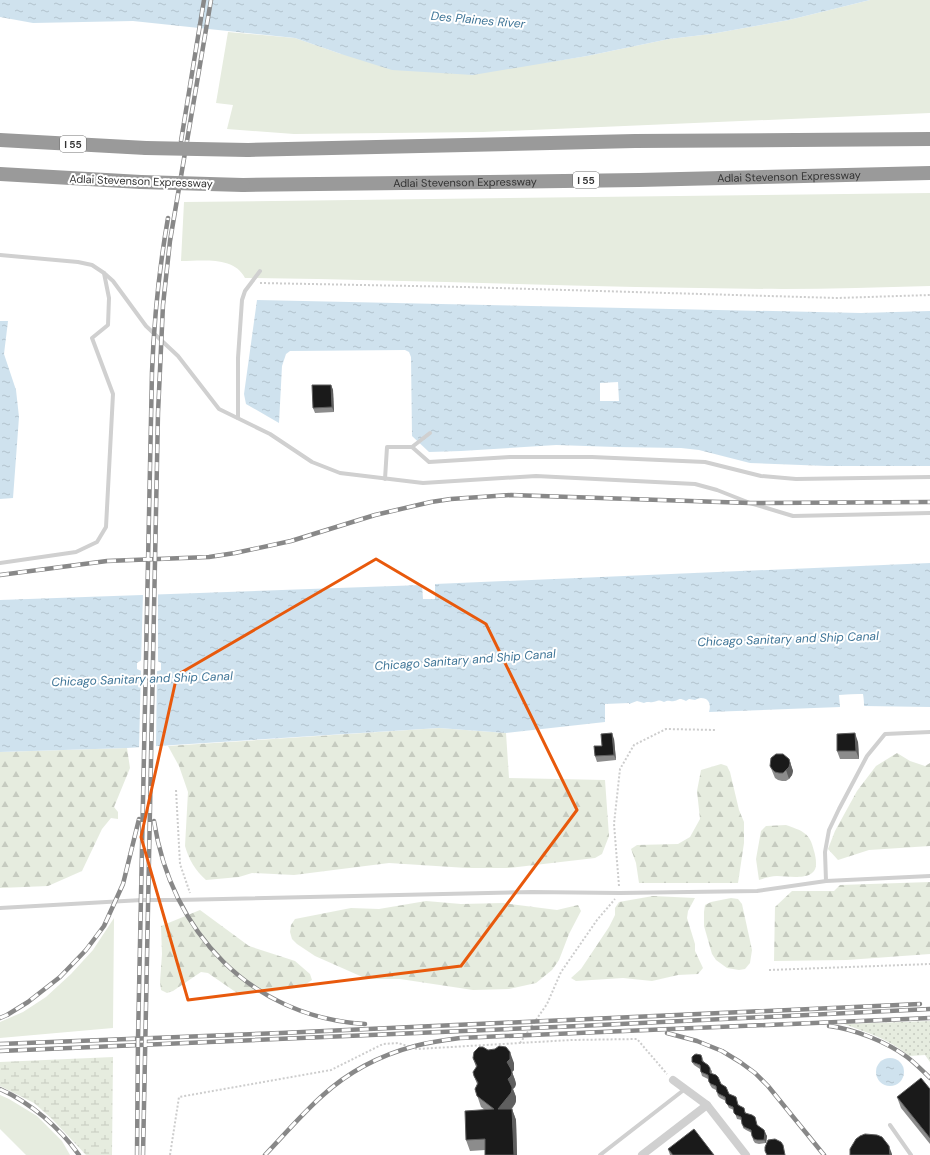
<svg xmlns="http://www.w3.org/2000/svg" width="930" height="1155" font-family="'DM Sans',sans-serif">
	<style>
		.green { fill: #e6ecdf }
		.forest { fill: url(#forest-firs) }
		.wetland { fill: url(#wetland-marsh) }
		.park { fill: url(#park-dots) }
		.water { fill: url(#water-ripples); fill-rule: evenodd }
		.pier { fill: #fff }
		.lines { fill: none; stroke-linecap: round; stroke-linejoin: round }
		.path { stroke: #cdcdcd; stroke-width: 2; stroke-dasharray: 2 2; stroke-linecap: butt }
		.service { stroke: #d0d0d0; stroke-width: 4 }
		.minor { stroke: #d0d0d0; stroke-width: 8 }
		.motorway { stroke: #9a9a9a; stroke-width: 14 }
		.rail-casing { stroke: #888; stroke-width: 4.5 }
		.rail { stroke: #fff; stroke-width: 3; stroke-dasharray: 9; stroke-linecap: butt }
		.motorway-bridge { stroke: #9a9a9a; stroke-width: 14 }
		.wall { fill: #8c8c8c }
		.shaded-wall { fill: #5f5f5f }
		.building { fill: #1a1a1a; stroke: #5f5f5f }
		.marked { fill: none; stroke: #e8590c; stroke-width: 3; stroke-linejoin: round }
		.labels { text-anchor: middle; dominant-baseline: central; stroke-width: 4; stroke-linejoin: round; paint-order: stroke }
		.shield { fill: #fff; stroke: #707070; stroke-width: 1 }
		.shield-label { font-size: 10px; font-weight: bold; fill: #333 }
		.street-label { font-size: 11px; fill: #333; stroke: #fff }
		.water-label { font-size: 12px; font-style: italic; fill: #3f7597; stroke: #fff }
	</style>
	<defs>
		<pattern id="forest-firs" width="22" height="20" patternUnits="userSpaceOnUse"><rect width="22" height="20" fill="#e6ecdf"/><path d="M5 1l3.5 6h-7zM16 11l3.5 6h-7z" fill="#c6cbc0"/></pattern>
		<pattern id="wetland-marsh" width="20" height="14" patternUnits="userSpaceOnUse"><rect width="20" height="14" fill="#e6ecdf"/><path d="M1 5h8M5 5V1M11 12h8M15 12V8" fill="none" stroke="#c6cbc0"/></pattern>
		<pattern id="park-dots" width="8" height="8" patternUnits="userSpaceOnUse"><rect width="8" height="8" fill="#e6ecdf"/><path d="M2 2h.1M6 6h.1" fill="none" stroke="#c6cbc0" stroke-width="1.8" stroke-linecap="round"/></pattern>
		<pattern id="water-ripples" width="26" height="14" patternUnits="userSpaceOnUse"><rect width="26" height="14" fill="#cfe2ee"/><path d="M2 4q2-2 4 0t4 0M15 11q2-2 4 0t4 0" fill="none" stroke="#b2c2cd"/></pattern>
	</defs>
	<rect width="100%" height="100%" fill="#fff"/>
	<g class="green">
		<polygon points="870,0 930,0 930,113 483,132 294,134 227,129 233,105 216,103 228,32 295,38 341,54 543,63 587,56 669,39 711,34 789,20"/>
		<path d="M 930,193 L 930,286 C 881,287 831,289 782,289 C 603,288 424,280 245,278 C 234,256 202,261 181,261 L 184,202 Z"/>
		<polygon points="114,918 113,1028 0,1038 0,1022 23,1012 46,997 71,974 93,950"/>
		<polygon points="0,1095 9,1099 37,1116 62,1141 70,1155 26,1155 0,1129"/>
	</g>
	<g class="forest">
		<path d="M 439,728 L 506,733 L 509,778 L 605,780 L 609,836 L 602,854 L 595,858 L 509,868 L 467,868 L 389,863 L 294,875 L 252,873 L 239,877 L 206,880 C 195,870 189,860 185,846 L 188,792 L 179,766 L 168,746 Z"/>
		<polygon points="127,748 130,768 114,807 118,812 118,819 111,818 102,829 82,871 48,886 0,888 0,752"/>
		<polygon points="897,753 910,761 925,766 930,763 930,846 869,850 838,860 828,849 835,831 857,791 876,766"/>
		<polygon points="721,764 727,766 730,772 739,810 744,822 744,843 738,883 639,883 636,863 631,849 637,845 678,844 690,837 700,819 697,791 701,770"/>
		<path d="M 786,825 C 802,831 810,832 814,851 C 815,854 816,859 816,863 C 817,882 789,876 777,876 C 771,876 765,878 759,880 L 756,859 L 761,831 L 766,826 Z"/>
		<polygon points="930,882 930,954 847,960 774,961 775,907 792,891 834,891 840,885"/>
		<polygon points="653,896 695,898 688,911 687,918 695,944 695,951 703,968 698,974 678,975 652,981 623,978 576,981 571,978 581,969 609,927 615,915 615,908 619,902"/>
		<polygon points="731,898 738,899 742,904 752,950 750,963 745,969 739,970 727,968 716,960 712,954 704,926 704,912 705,905 711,902"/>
		<polygon points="426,901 461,904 503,903 557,910 578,905 581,911 569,934 559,960 552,970 536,983 509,989 473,990 400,979 367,979 315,956 297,944 292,939 290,932 291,925 295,919 351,908 379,909"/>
		<polygon points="200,910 249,946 295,961 310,974 312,980 306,984 272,992 237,993 208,973 201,972 173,991 167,993 161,990 160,982 162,954 161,926"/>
	</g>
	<polygon class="wetland" points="113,1057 112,1155 86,1155 52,1119 34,1103 0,1086 0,1062"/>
	<path class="park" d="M 930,1021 L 930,1062 L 925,1055 L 909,1056 C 889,1039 868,1033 844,1024 Z"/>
	<g class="water">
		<polygon points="0,0 870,0 789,20 711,34 669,39 587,56 473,75 392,70 341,54 295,38 133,21 33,23 0,17"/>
		<path d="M 257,300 L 861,313 L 930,311 L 930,466 L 827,466 L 750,463 L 699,450 L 681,448 L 616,447 L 556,445 L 461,451 L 429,452 L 412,436 L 411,357 L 409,352 L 405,350 L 290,351 L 286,354 L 282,366 L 279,423 L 246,404 L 244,394 ZM 618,382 L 619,401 L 600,401 L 600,383 Z"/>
		<polygon points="0,321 8,321 4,354 16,390 19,417 13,498 0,499"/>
		<path d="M 930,563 L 930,707 L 864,706 L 863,694 L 840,695 L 840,707 L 709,712 C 711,706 710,698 701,698 C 699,698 697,699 695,700 C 693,700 691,699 689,699 L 686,701 C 678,697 680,700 674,701 C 670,702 669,699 664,702 C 657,699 659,701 653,702 C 649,703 648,701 644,703 L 637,701 L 629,704 L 629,703 L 605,704 L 605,722 L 506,733 L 439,728 L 127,748 L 0,752 L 0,600 L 422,585 L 423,599 L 435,599 L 435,584 ZM 143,659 L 156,660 L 161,663 L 161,670 C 153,673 145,673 137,669 L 137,663 Z"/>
		<circle cx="890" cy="1072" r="14"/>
	</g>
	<g class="pier">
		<polygon points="143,593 158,593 158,663 156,662 144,661 141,663"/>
		<polygon points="141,669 155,670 157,669 156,748 139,749"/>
		<polygon points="863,694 864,706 862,706 861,696 842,697 842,707 840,707 839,695"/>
	</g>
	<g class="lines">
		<g class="path">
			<polyline points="260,283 464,287 837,298 930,295"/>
			<polyline points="176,790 180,864 190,893"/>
			<polyline points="619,886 614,824 620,769 634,745 666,729 716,730"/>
			<polyline points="769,970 930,964"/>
			<polyline points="520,1043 547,1004 561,972 597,920 615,899"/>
			<polyline points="170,1155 179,1097 331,1070 383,1044 398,1043 417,1049 571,1040 637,1039 667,1074"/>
		</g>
		<g class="service">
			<polyline points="0,255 78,262 92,265 104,273 113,281 146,326 178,356 219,409 270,434 312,462 340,473 423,483 536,476 695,484 717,490 750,503 793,516 930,513"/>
			<polyline points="238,418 238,358 242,300 245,291 260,271"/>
			<polyline points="412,447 430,433"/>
			<polyline points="385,479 387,447 412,447 429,462 510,457 592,457 705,462 761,476 796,479 930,477"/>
			<polyline points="0,563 76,552 97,542 106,527 113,394 92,338 108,325 109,298 104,273"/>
			<polyline points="826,881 825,852 829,830 839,809 867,756 885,734 930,732"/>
			<polyline points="0,908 142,900 178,900 532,892 620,893 757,891 826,881 930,876"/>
			<polyline points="890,1125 911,1155"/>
			<polyline points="600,1155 685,1089"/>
		</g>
		<g class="minor">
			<polyline points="673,1080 707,1105 746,1155"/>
			<polyline points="642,1155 707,1105"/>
		</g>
		<g class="motorway">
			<polyline points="0,140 146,148"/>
			<polyline points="248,150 635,141 930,139"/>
			<polyline points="0,174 141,182"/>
			<path id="s1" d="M 243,185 L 639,180 L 930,173"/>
		</g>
		<defs>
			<g id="rail">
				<polyline points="181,141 204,0"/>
				<polyline points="0,575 107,561 209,557 235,553 291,541 375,515 431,502 451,499 511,495 750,503 930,502"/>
				<path d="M 154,821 C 171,932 251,1017 365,1024"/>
				<polyline points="0,1018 7,1015 28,1002 60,977 86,950 104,926 123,884 139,819"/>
				<path d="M 829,1026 C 854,1029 887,1042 907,1057 C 915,1063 923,1071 930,1078"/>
				<polyline points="667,1033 697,1041 722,1051 740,1062 755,1073 768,1086 824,1155"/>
				<polyline points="0,1044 281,1033 920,1004"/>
				<polyline points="0,1051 579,1026 930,1009"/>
				<path d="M 0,1089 C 31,1103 60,1128 79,1155"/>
				<path d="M 137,1155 L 138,1039 L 152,372 C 154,321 159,269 168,218"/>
				<polyline points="143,1155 158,413 163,305 170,241 211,0"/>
				<path d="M 265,1155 C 284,1135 302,1114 322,1096 C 348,1072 381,1055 415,1046 C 430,1042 445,1040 460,1038 L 930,1018"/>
			</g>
		</defs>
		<use href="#rail" class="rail-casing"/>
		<use href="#rail" class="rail"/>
		<g class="motorway-bridge">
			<polyline points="146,148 248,150"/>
			<polyline points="141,182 243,185"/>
		</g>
	</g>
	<g class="wall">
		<polygon points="331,385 333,390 334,412 315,413 313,408"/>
		<polygon points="614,739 616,760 597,762 595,756 602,746"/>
		<polygon points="858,742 859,759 840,759 837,751"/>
		<polygon points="789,759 793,771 792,775 789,779 786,781 782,781 778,780 775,778 770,766"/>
		<polygon points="473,1058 514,1063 514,1070 512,1072 515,1080 516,1084 515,1087 513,1089 516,1097 516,1101 515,1104 512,1109 516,1120 517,1155 485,1155 485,1150 470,1151 466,1140 485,1110 481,1107 475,1089 477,1084 474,1076 476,1067"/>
		<polygon points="702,1058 704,1062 712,1071 712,1074 729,1094 757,1125 764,1130 767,1136 766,1143 759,1144 755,1143 753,1140 752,1133 746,1130 743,1128 742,1120 737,1119 734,1110 729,1108 728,1106 726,1101 720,1098 718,1096 716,1090 712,1088 710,1085 708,1079 702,1076 700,1069 694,1065 692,1062"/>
		<polygon points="930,1089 930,1144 901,1108 897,1097"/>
		<polygon points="668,1149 714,1155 670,1155"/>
	</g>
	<g class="shaded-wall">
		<polygon points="331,385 333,390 334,412 332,407"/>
		<polygon points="612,733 614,739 616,760 614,755"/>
		<polygon points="855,733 858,742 859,759 856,751"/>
		<polygon points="789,759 793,771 792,775 789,779 786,770"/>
		<polygon points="510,1052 514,1063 514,1070 512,1072 515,1080 516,1084 515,1087 513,1089 516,1097 516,1101 515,1104 502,1120 498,1109 508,1079 507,1062"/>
		<polygon points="512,1109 516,1120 517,1155 514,1155"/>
		<polygon points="765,1133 767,1136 766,1143 764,1140"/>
		<polygon points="889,1146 892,1154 892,1155 890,1155"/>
	</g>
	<g class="building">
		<polygon points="312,385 331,385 332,407 313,408"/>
		<polygon points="612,733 614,755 595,756 594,746 602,746 601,734"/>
		<polygon points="855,733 856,751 837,751 837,734"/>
		<polygon points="776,754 783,754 789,759 790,763 789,767 783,773 779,773 775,772 772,769 770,766 771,758"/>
		<polygon points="499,1046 506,1047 510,1052 510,1059 507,1062 511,1069 512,1073 511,1076 508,1079 512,1087 512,1090 511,1093 498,1109 512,1109 514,1155 485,1155 485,1139 466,1140 465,1111 494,1109 477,1096 475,1089 478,1083 474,1076 473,1072 477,1066 473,1058 474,1052 479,1047 483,1047 488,1050 495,1049"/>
		<polygon points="696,1054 701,1055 702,1058 702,1061 708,1065 710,1068 710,1073 716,1075 718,1077 721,1084 726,1087 729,1094 734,1096 736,1097 738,1105 744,1108 745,1113 752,1115 755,1117 757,1125 764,1130 765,1133 764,1140 757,1140 754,1139 752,1136 751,1130 744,1127 742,1124 741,1117 736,1115 734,1113 733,1107 728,1105 726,1103 725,1097 719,1094 717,1092 716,1086 711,1084 709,1082 708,1075 701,1072 700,1065 692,1062 692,1057 694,1055"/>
		<polygon points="921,1078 930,1089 930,1138 897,1097"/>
		<polygon points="694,1129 714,1155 673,1155 668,1149"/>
		<polygon points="865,1134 877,1135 882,1137 889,1146 890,1155 850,1155 850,1149 856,1139 860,1136"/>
		<polygon points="775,1139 781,1142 783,1145 785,1155 767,1155 765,1151 765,1147 768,1140"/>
	</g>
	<path class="marked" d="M 376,559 L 486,624 L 577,810 L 461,966 L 188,1000 L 141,837 L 177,675 Z"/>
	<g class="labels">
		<g class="shield">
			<rect x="60" y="136" width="26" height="16" rx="3"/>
			<rect x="573" y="172" width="26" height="16" rx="3"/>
		</g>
		<g class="shield-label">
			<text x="73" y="144">I 55</text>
			<text x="586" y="180">I 55</text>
		</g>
		<g class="street-label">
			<text stroke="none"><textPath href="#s1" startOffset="546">Adlai Stevenson Expressway</textPath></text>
			<text transform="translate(141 181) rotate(2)">Adlai Stevenson Expressway</text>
			<text stroke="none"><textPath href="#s1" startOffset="222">Adlai Stevenson Expressway</textPath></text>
		</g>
		<g class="water-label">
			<text transform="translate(478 20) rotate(5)">Des Plaines River</text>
			<text transform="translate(788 639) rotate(-2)">Chicago Sanitary and Ship Canal</text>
			<text transform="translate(465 660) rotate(-4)">Chicago Sanitary and Ship Canal</text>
			<text transform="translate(142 679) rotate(-2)">Chicago Sanitary and Ship Canal</text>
		</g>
	</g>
</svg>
